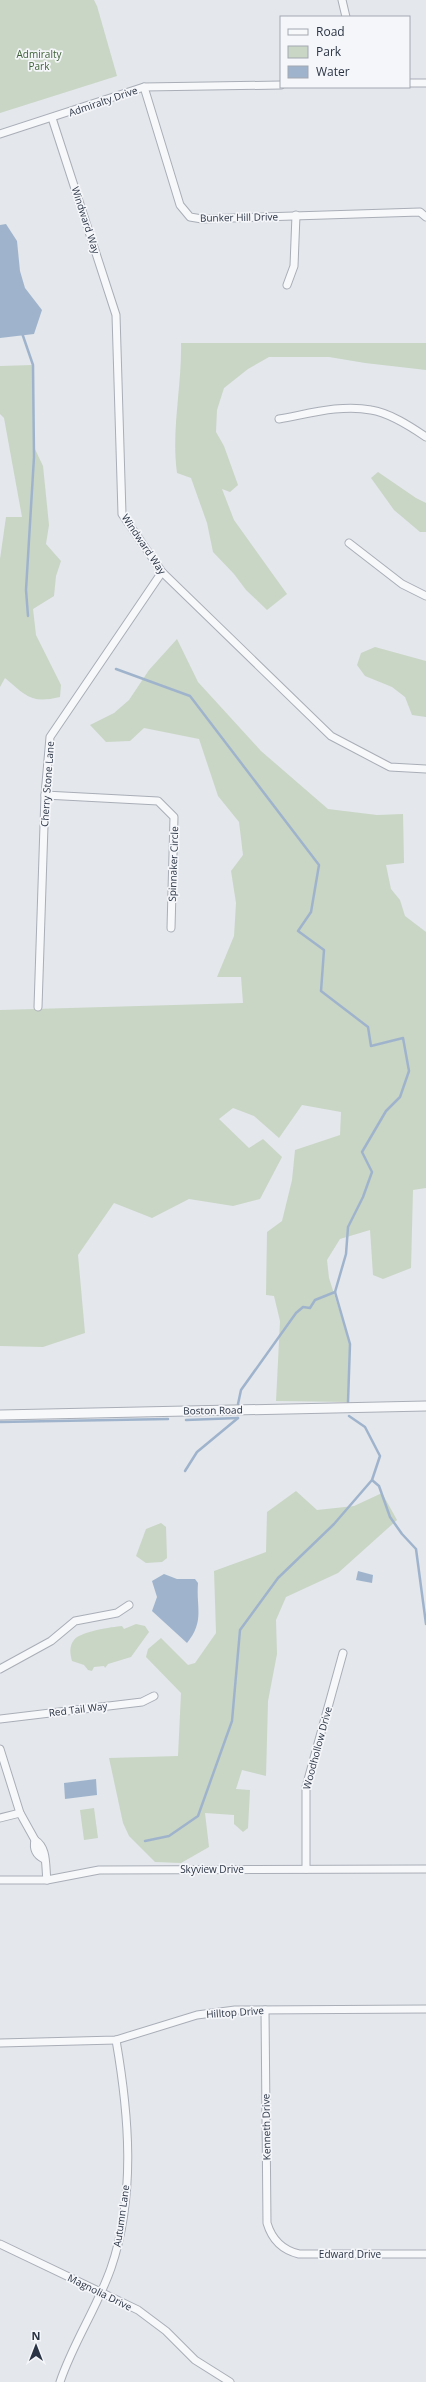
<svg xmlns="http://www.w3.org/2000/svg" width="426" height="2382" font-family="'Open Sans',sans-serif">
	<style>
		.green { fill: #c9d6c5 }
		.water { fill: #9fb4cc }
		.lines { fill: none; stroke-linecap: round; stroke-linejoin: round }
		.stream { stroke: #9fb4cc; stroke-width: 2.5 }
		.minor-casing { stroke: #a9aeb7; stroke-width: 9 }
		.tertiary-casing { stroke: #a9aeb7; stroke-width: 11 }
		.minor { stroke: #f7f8fa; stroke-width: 7 }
		.tertiary { stroke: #f7f8fa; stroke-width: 9 }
		.labels { text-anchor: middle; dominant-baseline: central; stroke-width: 3.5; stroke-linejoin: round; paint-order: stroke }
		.park-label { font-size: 10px; fill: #3f6138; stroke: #f4f6f9 }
		.street-label { font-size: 10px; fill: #2b3445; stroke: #f4f6f9 }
	</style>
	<rect width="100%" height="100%" fill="#e4e7ec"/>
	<g class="green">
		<polygon points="0,0 94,0 97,6 117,76 0,113"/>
		<path d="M 181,343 L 426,343 L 426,370 L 365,363 L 329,357 L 269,357 L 248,369 L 224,388 L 217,410 L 216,432 L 224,446 L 238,485 L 230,492 L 222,489 L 234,520 L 287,594 L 267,610 L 246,590 L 234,574 L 213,552 L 207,523 L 191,478 L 177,473 C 171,431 182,386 181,343 Z"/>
		<path d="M 33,365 L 34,447 L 43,466 L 49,525 L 46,544 L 61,561 L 56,576 L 54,596 L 33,609 L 36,635 L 61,685 L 60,697 C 31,704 26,696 5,678 L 0,687 L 0,559 L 6,517 L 22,517 L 4,418 L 0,414 L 0,366 Z"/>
		<polygon points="378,472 416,498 426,503 426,532 420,532 394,510 371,478"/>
		<polygon points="177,639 198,682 261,751 328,809 377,815 403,814 404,863 386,865 391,889 400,900 405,916 426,932 426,1188 413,1190 411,1268 383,1279 373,1275 370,1230 340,1239 327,1260 329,1278 350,1344 348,1402 276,1401 280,1321 274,1296 266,1295 267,1232 282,1221 292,1180 295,1150 340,1135 341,1112 302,1105 279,1138 254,1116 233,1108 219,1119 249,1148 263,1139 282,1157 260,1199 233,1206 189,1199 152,1218 114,1203 78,1255 85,1333 43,1347 0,1346 0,1010 243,1003 241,977 217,977 234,936 236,903 231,871 243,855 239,822 218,796 199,739 144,728 130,741 106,742 90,725 114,713 129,700 149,670"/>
		<polygon points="375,647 426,661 426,717 412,715 405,697 392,687 365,676 357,665 361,653"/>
		<polygon points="296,1491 317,1510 354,1506 382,1493 397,1520 338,1573 286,1597 276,1620 277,1654 268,1701 266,1776 242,1770 236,1789 250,1790 248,1828 243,1832 234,1824 234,1815 205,1813 209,1847 181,1863 155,1862 129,1836 123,1823 109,1758 178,1756 181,1693 146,1657 148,1649 161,1638 188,1665 195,1663 216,1633 214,1571 266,1552 267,1512"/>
		<polygon points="161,1523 166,1527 167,1558 162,1562 146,1563 136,1556 146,1529"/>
		<path d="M 136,1624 L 145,1626 L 149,1632 L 131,1657 L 108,1664 L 105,1668 L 104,1666 L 94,1667 L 92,1671 L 88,1670 L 84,1665 L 72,1661 C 70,1654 69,1646 74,1640 C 81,1631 112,1627 122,1626 L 124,1629 Z"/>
		<polygon points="94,1808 98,1838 84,1840 80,1810"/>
	</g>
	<g class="water">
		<polygon points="6,224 17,241 20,271 25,288 42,310 34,334 0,338 0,225"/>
		<polygon points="358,1571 373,1575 372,1583 356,1580"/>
		<path d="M 164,1574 L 177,1579 L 195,1579 L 198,1583 C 196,1608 205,1621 187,1643 L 152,1611 L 157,1597 L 152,1581 Z"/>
		<polygon points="96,1779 97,1795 65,1799 64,1783"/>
	</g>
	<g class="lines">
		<g class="stream">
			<polyline points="22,333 33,365 34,457 26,590 28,616"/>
			<polyline points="116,669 190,696 319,865 311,912 298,931 324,950 321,991 368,1027 371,1046 403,1038 409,1071 400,1097 386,1111 362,1152 372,1172 363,1197 348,1227 346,1254 335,1292 350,1344 348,1402"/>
			<polyline points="238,1404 241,1390 296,1313 303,1307 310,1308 315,1300 335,1292"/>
			<polyline points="186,1420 238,1418"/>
			<polyline points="0,1422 168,1419"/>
			<polyline points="185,1471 197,1452 238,1418"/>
			<polyline points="372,1480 379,1486 390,1517 402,1534 416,1549 426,1624"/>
			<polyline points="145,1841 169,1836 198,1816 232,1721 240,1630 278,1578 334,1524 372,1480 380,1456 365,1427 349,1416"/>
		</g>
		<defs>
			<g id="minor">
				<polyline points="342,0 346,17"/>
				<polyline points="409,83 426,83"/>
				<polyline points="144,87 180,205 190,217 202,219 420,212 426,217"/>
				<polyline points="52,118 116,315 122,514 162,572 331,736 390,767 426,769"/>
				<polyline points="0,134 144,87 281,85"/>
				<polyline points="287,285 294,266 296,215"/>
				<path d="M 279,419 C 308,414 341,404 371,410 C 390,413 410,426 426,437"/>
				<polyline points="349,543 402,584 426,596"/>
				<polyline points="45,795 158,801 174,817 171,928"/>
				<polyline points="38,1007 45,795 50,737 162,572"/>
				<polyline points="0,1669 51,1641 75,1621 117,1613 129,1605"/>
				<polyline points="0,1719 142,1702 154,1696"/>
				<polyline points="0,1749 20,1813 35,1840"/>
				<polyline points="0,1818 20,1813"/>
				<path d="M 44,1859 C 36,1855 33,1849 35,1840 C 48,1848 45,1866 47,1880"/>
				<polyline points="306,1869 306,1787 343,1653"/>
				<polyline points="0,1880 47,1880 99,1870 426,1869"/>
				<path d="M 265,2010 L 267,2223 C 272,2240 282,2250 299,2254 L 426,2254"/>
				<polyline points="0,2043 116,2040 197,2015 235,2010 426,2009"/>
				<polyline points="0,2244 138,2310 166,2331 195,2360 230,2382"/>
				<path d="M 60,2382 C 73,2343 97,2308 111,2268 C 136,2195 129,2115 116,2040"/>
			</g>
			<polyline id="tertiary" points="0,1415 426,1406"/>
		</defs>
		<use href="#minor" class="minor-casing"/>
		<use href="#tertiary" class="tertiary-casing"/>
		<use href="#minor" class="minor"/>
		<use href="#tertiary" class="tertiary"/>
	</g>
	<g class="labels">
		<g class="park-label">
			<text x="39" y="54">Admiralty<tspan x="39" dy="12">Park</tspan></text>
		</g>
		<g class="street-label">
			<text transform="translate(103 101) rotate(-19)">Admiralty Drive</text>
			<text transform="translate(239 217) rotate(-1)">Bunker Hill Drive</text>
			<text transform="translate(86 220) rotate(72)">Windward Way</text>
			<text transform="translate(144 544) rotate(56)">Windward Way</text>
			<text transform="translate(47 784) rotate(-86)">Cherry Stone Lane</text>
			<text transform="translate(173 864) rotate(-88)">Spinnaker Circle</text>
			<text transform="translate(213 1410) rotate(-1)">Boston Road</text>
			<text transform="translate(78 1709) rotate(-7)">Red Tail Way</text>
			<text transform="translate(317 1748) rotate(-75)">Woodhollow Drive</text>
			<text x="212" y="1869">Skyview Drive</text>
			<text transform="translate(235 2012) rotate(-4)">Hilltop Drive</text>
			<text transform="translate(266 2127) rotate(-91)">Kenneth Drive</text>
			<text transform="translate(121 2216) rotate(-82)">Autumn Lane</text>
			<text x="350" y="2254">Edward Drive</text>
			<text transform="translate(100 2292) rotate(26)">Magnolia Drive</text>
		</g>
	</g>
	<rect x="280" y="16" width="130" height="72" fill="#f4f6f9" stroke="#a4a8b1"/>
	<rect x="288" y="29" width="20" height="6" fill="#f7f8fa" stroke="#a4a8b1"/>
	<text x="316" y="36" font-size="12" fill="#2b3445">Road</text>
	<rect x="288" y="46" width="20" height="12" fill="#c9d6c5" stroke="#a4a8b1"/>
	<text x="316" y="56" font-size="12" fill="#2b3445">Park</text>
	<rect x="288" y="66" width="20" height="12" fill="#9fb4cc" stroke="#a4a8b1"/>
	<text x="316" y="76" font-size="12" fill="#2b3445">Water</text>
	<g transform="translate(36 2346)" stroke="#f4f6f9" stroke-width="3" paint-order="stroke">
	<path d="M0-3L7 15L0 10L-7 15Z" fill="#2b3445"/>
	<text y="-6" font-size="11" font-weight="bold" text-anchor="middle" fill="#2b3445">N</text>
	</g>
</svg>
